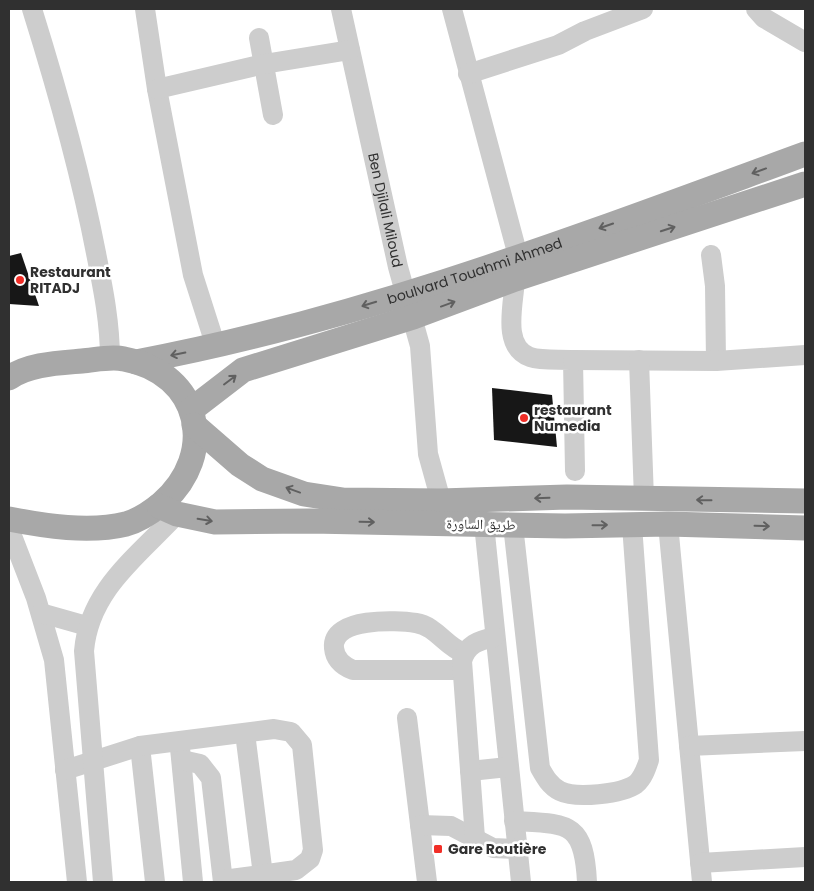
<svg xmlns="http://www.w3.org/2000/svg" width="814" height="891" font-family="Poppins,'Noto Naskh Arabic',sans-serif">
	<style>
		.building { fill: #171717 }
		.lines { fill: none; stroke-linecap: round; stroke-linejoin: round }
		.minor { stroke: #cdcdcd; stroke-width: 20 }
		.major { stroke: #a8a8a8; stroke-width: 25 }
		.oneway { stroke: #606060 }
		.poi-dot { fill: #f12e27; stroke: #fff; stroke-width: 2 }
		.labels { text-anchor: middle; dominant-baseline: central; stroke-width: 5; stroke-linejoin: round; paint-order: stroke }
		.street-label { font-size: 14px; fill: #303030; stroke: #fff }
		.poi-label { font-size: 14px; font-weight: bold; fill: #303030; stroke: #fff; text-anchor: start }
	</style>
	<rect width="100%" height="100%" fill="#fff"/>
	<g class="building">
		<polygon points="21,253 39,306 9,304 9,256"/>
		<polygon points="492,388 552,395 557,447 494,440"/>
	</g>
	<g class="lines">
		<g class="minor">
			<path d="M 32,9 C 57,89 80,170 96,253 C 103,288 110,322 110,359"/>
			<polyline points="145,9 157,89 193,275 216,347"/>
			<path id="s1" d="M 341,9 L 398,267 L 420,346 L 428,454 L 441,501"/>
			<polyline points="452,9 518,256"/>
			<polyline points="756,9 764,18 805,42"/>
			<polyline points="259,38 273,115"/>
			<polyline points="468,74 558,45 585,31 643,9"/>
			<polyline points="157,89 264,64 350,50"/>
			<polyline points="711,255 715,286 716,361"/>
			<path d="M 515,279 C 514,303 501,346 530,357 C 542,361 560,359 573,360 L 575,471"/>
			<polyline points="573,360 716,361 805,355"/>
			<polyline points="639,360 644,499"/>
			<polyline points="484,524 521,882"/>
			<polyline points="668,524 702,882"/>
			<path d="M 513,525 L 540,768 C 545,777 550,786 560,791 C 576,799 622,794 636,784 C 643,778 646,769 649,760 L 632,525"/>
			<polyline points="9,528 36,598 54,660 77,882"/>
			<polyline points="41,613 87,626"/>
			<path d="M 462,670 L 353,670 C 343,666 335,659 334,648 C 331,617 397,620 416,623 C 436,626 446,647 464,653"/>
			<polyline points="407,718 427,882"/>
			<polyline points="245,733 263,875"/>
			<polyline points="140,746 155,882"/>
			<polyline points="689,746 805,741"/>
			<polyline points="180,748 193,882"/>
			<polyline points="182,760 200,764 211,778 223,882"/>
			<polyline points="65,770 140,746 274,729 291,732 302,745 313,850 310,859 296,870 223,880"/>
			<polyline points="470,771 508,767"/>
			<path d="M 514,821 C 568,824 584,821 587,882"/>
			<polyline points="420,825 451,826 493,848 517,849"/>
			<path d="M 475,838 L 462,661 C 467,644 478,641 494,637"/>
			<polyline points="700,863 805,857"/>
			<path d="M 103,882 L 84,651 C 89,590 138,556 177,514"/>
		</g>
		<g class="major">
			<path id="s2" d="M 136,362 C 366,319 586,234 805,154"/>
			<path d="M 9,378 C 28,364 59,363 82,361 C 95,360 111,356 124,359 C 201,373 219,454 161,504 C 150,513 140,520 126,524 C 89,533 45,526 9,519"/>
			<polyline points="191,410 243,370 413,317 515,279 805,184"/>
			<polyline points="194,425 240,465 262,479 304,494 343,500 441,501 567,497 805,501"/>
			<polyline points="159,506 177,514 215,522 311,521 565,526 668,524 805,528"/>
		</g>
	</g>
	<defs><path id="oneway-shaft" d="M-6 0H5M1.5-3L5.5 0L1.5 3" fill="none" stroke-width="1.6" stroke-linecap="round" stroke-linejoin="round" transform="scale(1.25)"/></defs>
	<g class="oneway">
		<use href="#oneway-shaft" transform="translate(759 171) rotate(160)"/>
		<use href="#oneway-shaft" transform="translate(606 226) rotate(161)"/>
		<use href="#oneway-shaft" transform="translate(668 229) rotate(-18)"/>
		<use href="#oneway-shaft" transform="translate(369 304) rotate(163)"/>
		<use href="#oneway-shaft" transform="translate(448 304) rotate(-20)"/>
		<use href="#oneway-shaft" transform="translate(178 354) rotate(169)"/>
		<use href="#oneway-shaft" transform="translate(230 380) rotate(-37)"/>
		<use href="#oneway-shaft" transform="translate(293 490) rotate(-160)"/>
		<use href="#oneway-shaft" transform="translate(542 498) rotate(178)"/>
		<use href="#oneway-shaft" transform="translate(704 500) rotate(-179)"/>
		<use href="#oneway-shaft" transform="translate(205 520) rotate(9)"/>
		<use href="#oneway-shaft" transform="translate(367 522) rotate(1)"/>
		<use href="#oneway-shaft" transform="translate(600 525) rotate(-1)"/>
		<use href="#oneway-shaft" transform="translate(762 526) rotate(2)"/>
	</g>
	<g class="poi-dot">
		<circle cx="20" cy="280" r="5"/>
		<circle cx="524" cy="418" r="5"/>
		<rect x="433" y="844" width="10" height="10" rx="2.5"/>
	</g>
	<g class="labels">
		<g class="street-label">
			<text stroke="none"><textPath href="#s1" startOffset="206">Ben Djilali Miloud</textPath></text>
			<text stroke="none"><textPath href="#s2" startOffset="351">boulvard Touahmi Ahmed</textPath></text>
			<text transform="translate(481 524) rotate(1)">طريق الساورة</text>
		</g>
		<g class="poi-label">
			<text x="30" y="272">Restaurant<tspan x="30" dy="16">RITADJ</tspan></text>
			<text x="534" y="410">restaurant<tspan x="534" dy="16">Numedia</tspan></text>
			<text x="448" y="849">Gare Routière</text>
		</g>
	</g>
	<rect width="814" height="891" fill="none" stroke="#303030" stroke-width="20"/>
</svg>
